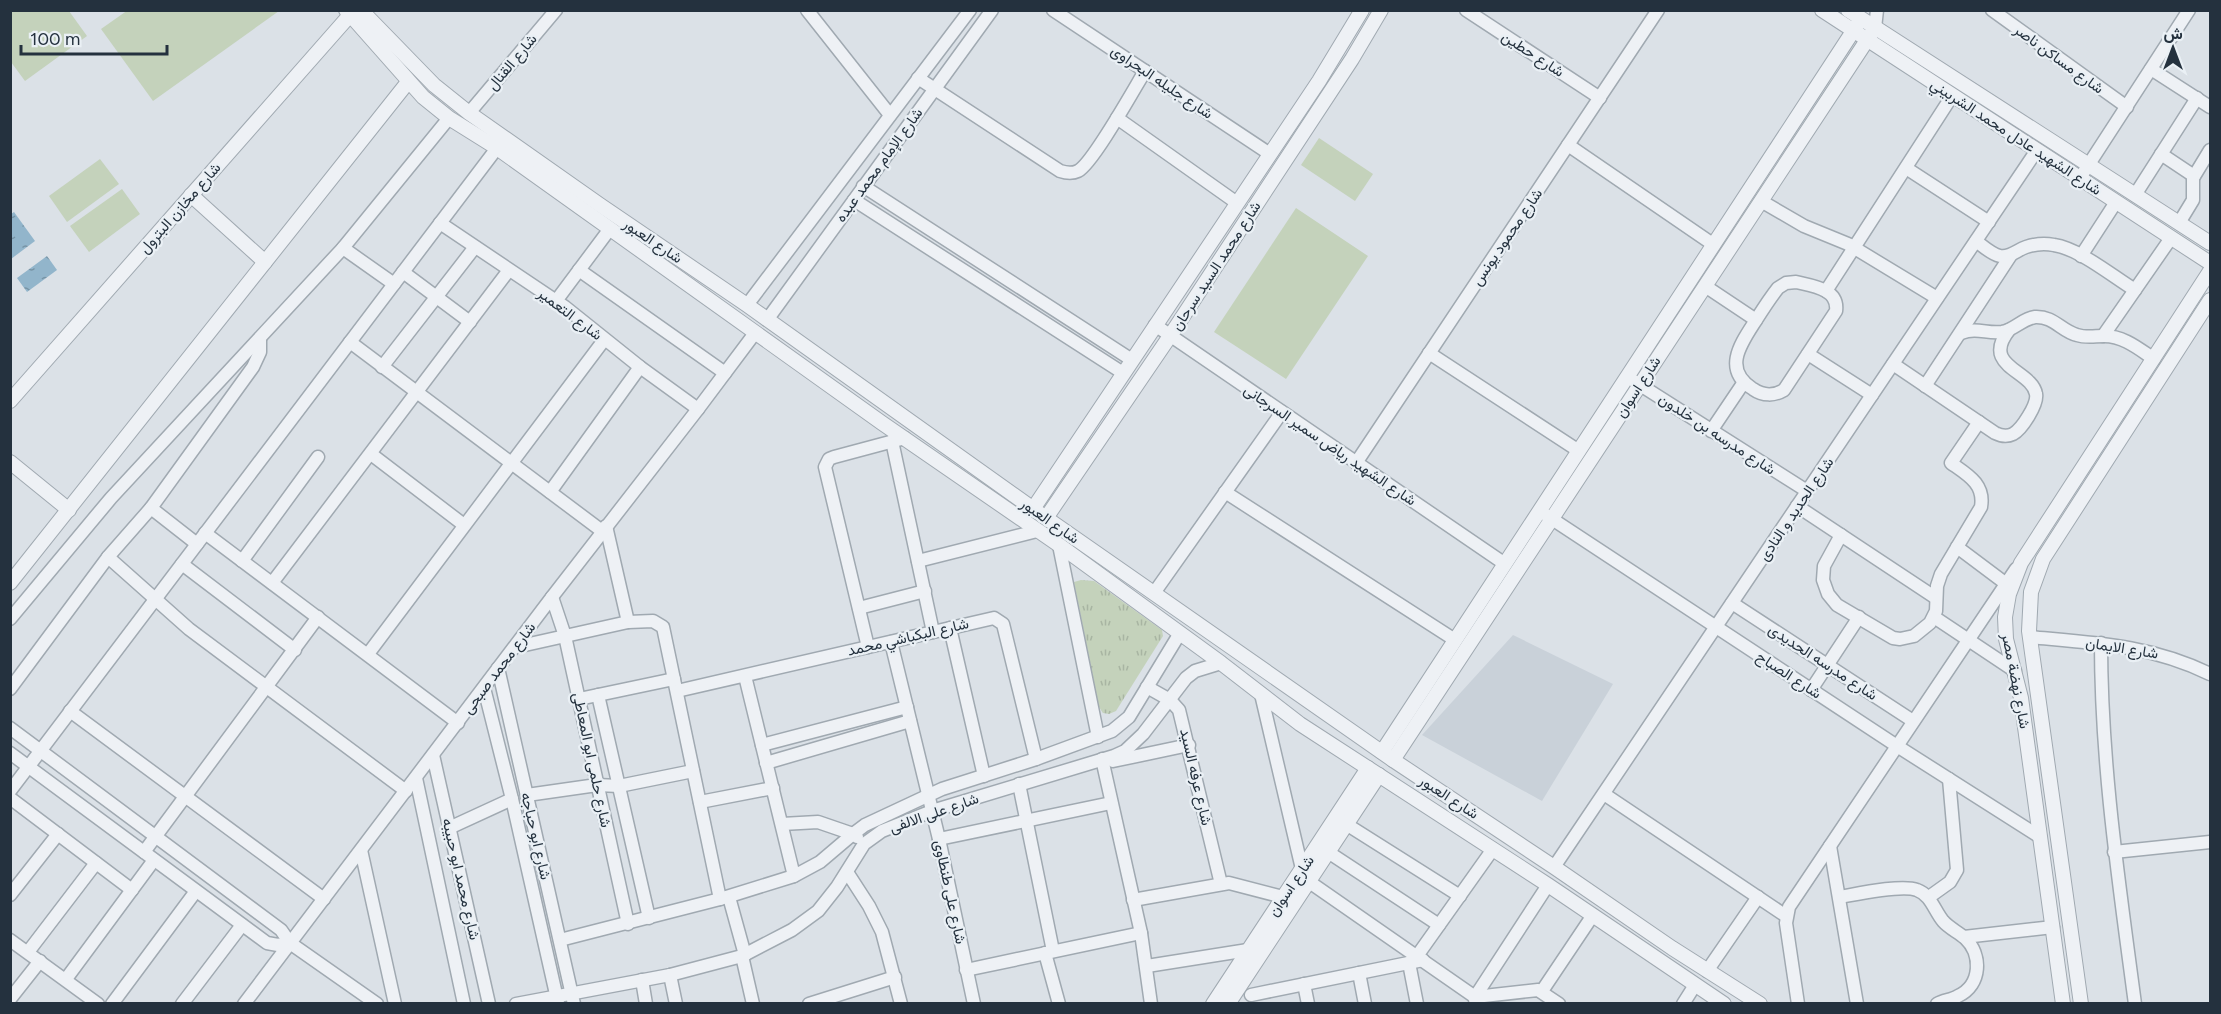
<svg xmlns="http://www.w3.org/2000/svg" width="2221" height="1014" font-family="Figtree,Vazirmatn,sans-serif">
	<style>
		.built { fill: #c9d1d9 }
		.grass { fill: url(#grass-tufts) }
		.pitch { fill: #c4d2bb }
		.water { fill: url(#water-ripples) }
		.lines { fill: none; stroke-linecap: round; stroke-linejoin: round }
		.minor-casing { stroke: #a0a9b1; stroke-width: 15 }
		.tertiary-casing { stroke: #a0a9b1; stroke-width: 16 }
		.minor { stroke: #eef1f5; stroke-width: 12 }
		.tertiary { stroke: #eef1f5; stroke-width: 14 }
		.labels { text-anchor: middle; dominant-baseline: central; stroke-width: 4.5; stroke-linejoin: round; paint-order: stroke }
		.street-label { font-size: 15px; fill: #24313e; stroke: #eaf0f5 }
	</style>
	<defs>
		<pattern id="grass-tufts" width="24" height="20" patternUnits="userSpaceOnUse" patternTransform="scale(1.5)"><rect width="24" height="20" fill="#c4d2bb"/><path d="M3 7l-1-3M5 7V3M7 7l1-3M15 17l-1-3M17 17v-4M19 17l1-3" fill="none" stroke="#a8b5a2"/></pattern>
		<pattern id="water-ripples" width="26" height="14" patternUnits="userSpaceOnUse" patternTransform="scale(1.5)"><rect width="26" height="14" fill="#92b5cb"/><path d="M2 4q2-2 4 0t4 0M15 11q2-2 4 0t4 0" fill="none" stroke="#7794a6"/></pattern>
	</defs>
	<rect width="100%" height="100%" fill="#dbe1e7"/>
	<polygon class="built" points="1513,635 1613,684 1542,801 1422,735"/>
	<polygon class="grass" points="1081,580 1094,581 1162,630 1163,636 1116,711 1109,714 1103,713 1099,707 1074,582"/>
	<g class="pitch">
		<polygon points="128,10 279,10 279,11 153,101 101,29"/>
		<polygon points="10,11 69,11 87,36 25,81 11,62"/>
		<polygon points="1319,138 1373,174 1355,201 1301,165"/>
		<polygon points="100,159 119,184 67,222 49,196"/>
		<polygon points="122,189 140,214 89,252 70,226"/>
		<polygon points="1296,208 1368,256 1286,379 1214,332"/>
	</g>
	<g class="water">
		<polygon points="14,212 35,241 11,259 11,214"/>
		<polygon points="47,256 57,270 27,292 17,278"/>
	</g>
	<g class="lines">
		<defs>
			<g id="minor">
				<polyline points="807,10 890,115"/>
				<polyline points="1053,10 1270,154"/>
				<polyline points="1466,10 1600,98"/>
				<polyline points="1992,10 2127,107"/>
				<polyline points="1875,28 1877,10"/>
				<polyline points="2151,69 2210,107"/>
				<path d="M 918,78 L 1060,171 C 1066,173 1072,174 1078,171 C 1093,163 1134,89 1145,71"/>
				<polyline points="469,113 556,10"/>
				<polyline points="1117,118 1237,203"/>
				<polyline points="1568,145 1714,245"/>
				<polyline points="2161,154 2194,176"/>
				<polyline points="1906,168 1989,222"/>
				<polyline points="2080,178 2189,10"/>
				<polyline points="863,186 1132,360"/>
				<polyline points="2135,195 2197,98"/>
				<polyline points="854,200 1123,373"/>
				<polyline points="1761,201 1804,226 1848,244 1937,298"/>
				<polyline points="440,223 565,307 640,367 698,409"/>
				<polyline points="2179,223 2193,200 2193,178 2210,150"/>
				<path d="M 1976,241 C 1983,246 1991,254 2000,256 C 2010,258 2017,250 2026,247 C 2035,244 2044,243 2054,245 C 2080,249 2112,276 2135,290"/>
				<polyline points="343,248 394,284"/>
				<polyline points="2081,256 2116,202"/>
				<polyline points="579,270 725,373"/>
				<polyline points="403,272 470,322"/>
				<path d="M 1796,282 C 1813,286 1839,289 1836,311 L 1784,390 C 1774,396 1763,396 1753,389 C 1721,369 1742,342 1756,320 C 1763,309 1770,298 1778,288 L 1786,283 Z"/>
				<polyline points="1705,286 1756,320"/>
				<polyline points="1826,291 1952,96"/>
				<polyline points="556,301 609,230"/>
				<polyline points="747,305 970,10"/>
				<polyline points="767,320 992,10"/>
				<polyline points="1155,325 1505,564"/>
				<path d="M 1961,333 C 1978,327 1986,334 2002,332 C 2014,330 2022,319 2035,317 C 2054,316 2061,331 2077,335 C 2086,338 2095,336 2104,336 C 2124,336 2139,349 2154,359"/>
				<polyline points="2103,336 2171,238"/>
				<polyline points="350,342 602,531"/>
				<polyline points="1429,353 1579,451"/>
				<polyline points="1808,354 1872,395"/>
				<path d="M 1893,364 L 1995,433 C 2001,436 2007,437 2013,434 C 2022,429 2038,404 2036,394 C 2032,370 1980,367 2009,330"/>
				<polyline points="382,367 475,247"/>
				<polyline points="1634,381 1807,491"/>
				<polyline points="1925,386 2011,255"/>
				<polyline points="1711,431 1744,382"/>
				<polyline points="892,441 933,632"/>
				<polyline points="371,454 464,525"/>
				<polyline points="1356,463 1658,10"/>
				<polyline points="550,492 640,367"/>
				<polyline points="1225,492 1455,640"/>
				<polyline points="1797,506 1936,598"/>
				<polyline points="1546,515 1897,746 2040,837"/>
				<polyline points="606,526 628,622"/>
				<polyline points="205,533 458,723"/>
				<path d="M 1841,535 L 1824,566 L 1823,580 L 1828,594 L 1837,605 L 1893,638 L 1900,639 L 1914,636 L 1930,623 L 1936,611 L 1937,586 L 1941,574 L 1981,507 C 1985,484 1968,475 1951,463 L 1979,422"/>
				<polyline points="197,544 151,508 253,367 260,352 260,339"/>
				<polyline points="1059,545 1098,737"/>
				<polyline points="1957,547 2005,583"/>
				<polyline points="108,557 189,629 406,791"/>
				<polyline points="242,561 318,457"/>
				<polyline points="918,561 1037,531"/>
				<polyline points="182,564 295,650"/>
				<polyline points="272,583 509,270"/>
				<polyline points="1154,593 1282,412"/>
				<polyline points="552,597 565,636 628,924"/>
				<polyline points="1732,603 1913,721"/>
				<polyline points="859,608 925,591"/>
				<polyline points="1934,617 2015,671"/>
				<polyline points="10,619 111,498 343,248 449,118"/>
				<polyline points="950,628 984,776"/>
				<path d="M 2030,637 C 2096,643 2150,645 2210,674"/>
				<polyline points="891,642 939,839 974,1004"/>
				<path d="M 2101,643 C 2101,765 2119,883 2135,1004"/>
				<polyline points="516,647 628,622 653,621 663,627 720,899"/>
				<polyline points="868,647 825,467 829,459 834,457 905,438"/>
				<polyline points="368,654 604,340"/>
				<polyline points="498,668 574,1004"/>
				<polyline points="745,676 794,876"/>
				<polyline points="1147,687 1170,700 1179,710 1221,884"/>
				<polyline points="484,688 512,799 558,1003"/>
				<polyline points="10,689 108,557 151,508"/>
				<polyline points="1811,690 1859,617"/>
				<polyline points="677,691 994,618 1003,624 1036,759"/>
				<polyline points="1261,694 1302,869"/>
				<polyline points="598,695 649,918"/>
				<polyline points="579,699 674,679"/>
				<polyline points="70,711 324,899"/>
				<polyline points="10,728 281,930 290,943"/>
				<polyline points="762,745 907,707"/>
				<polyline points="10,753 267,943 278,945 290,943"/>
				<polyline points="433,755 489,1004"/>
				<polyline points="1102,759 1141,933 1151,1004"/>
				<polyline points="1113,761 1189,745"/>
				<polyline points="766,763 910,721"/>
				<polyline points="416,778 464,1004"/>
				<polyline points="1019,784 1053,951"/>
				<polyline points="10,791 497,148"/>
				<polyline points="1604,794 1786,916"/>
				<polyline points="527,795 597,785 619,786 693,771"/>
				<polyline points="10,798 132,890"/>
				<polyline points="700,802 773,788"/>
				<polyline points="782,824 818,822 853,834 857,837"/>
				<polyline points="1346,824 1460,896"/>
				<polyline points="449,828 512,799"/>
				<polyline points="939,839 1111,803"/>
				<polyline points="1830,846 1857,1004"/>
				<polyline points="361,850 395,1004"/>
				<polyline points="144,852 318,617"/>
				<polyline points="1328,852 1439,925"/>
				<polyline points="2114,852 2210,842"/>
				<polyline points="1554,867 2037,150"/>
				<polyline points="847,872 869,906 882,932 901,1004"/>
				<polyline points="1308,881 1475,997 1538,990 1559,1004"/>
				<polyline points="10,895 58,834"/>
				<polyline points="729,897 745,955"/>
				<path d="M 1840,897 C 1857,894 1902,884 1917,890 C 1931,895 1934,910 1943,921 C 1949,928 1958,932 1965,938 C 1982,954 1982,985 1958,996 C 1952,1000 1944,1000 1937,1004"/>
				<polyline points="1929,897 1950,882 1957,870 1949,779"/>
				<polyline points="1133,900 1229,883 1283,897"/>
				<polyline points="1964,937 2053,927"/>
				<polyline points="10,940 98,1004"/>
				<polyline points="560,940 720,899 794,876 820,862 853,834 865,825 942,789 1036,759 1112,731 1129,717 1180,633"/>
				<polyline points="290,943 377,1004"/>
				<polyline points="28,952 96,863"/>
				<polyline points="1045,953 1059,1004"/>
				<polyline points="742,956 753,1004"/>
				<polyline points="1417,956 1493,849"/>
				<polyline points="1409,963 1417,1004"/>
				<polyline points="1147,966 1248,950"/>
				<polyline points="966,970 1141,933"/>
				<polyline points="1707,971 1758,897"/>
				<polyline points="1359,973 1365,1004"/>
				<polyline points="670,975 676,1004"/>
				<polyline points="66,979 154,860"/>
				<polyline points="642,980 646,1004"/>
				<polyline points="1304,984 1308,1004"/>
				<polyline points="1542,991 1593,915"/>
				<polyline points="1251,995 1423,960"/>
				<polyline points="10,999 40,961"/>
				<polyline points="1475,1000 1475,997 1548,885"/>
				<polyline points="112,1004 196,891"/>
				<polyline points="182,1004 242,925"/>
				<polyline points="244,1004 552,597 698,409 755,333"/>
				<polyline points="516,1004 670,975 742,956 792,930 818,911 837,887 864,844 882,831 932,811 1114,756 1125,751 1143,734 1186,678 1195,671 1221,663"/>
				<polyline points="809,1004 895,977"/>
				<polyline points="1683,1004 1695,985"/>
				<polyline points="1798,1004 1786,923 1789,907 2016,569"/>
			</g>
			<g id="tertiary">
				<polyline points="346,10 423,97 449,118 497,148 882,423 1059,545 1221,663 1300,724 1548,885 1724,1004"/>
				<polyline points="361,10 434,85 469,113 600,205 747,305 1046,518 1393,760 1554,867 1672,948 1760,1004"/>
				<polyline points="1822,10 2210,263"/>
				<polyline points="1848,10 2210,243"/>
				<polyline points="191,195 265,262"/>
				<polyline points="10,401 350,15"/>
				<polyline points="10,462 69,510"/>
				<polyline points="1033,509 1319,81 1362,10"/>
				<polyline points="1046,518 1170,336 1352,59 1381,10"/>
				<polyline points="10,583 408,82"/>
				<polyline points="1382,752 1861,19"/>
				<polyline points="1393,760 1875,28"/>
				<polyline points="1213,1004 1368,768"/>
				<polyline points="1228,1004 1379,775"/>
				<polyline points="2063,1004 2021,698 2006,639 2005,617 2009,594 2021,563 2210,271"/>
				<polyline points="2081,1004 2029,631 2031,592 2043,559 2210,300"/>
			</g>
		</defs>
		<use href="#minor" class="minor-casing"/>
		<use href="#tertiary" class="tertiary-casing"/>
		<use href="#minor" class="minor"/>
		<use href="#tertiary" class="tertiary"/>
	</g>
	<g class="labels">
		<g class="street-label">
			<text transform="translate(1533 54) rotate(33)">شارع حطين</text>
			<text transform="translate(2059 59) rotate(36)">شارع مساكن ناصر</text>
			<text transform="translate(512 62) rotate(-50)">شارع القنال</text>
			<text transform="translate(1162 82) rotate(34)">شارع جليله البحراوى</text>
			<text transform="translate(2016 137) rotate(33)">شارع الشهيد عادل محمد الشربيني</text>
			<text transform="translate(879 165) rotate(-54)">شارع الإمام محمد عبده</text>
			<text transform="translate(180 208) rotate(-49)">شارع مخازن البترول</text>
			<text transform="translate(1507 237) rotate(-56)">شارع محمود يونس</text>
			<text transform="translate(653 241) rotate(34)">شارع العبور</text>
			<text transform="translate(1216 266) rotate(-57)">شارع محمد السيد سرحان</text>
			<text transform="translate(570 314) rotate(37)">شارع التعمير</text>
			<text transform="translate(1638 387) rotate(-57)">شارع اسوان</text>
			<text transform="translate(1717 434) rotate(33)">شارع مدرسه بن خلدون</text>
			<text transform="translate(1330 445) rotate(34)">شارع الشهيد رياض سمير السرجانى</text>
			<text transform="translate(1796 509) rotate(-56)">شارع الحديد و النادى</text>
			<text transform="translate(1050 521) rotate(35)">شارع العبور</text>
			<text transform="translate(908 637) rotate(-13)">شارع البكباشي محمد</text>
			<text transform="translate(2122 648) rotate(9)">شارع الايمان</text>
			<text transform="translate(1823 662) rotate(33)">شارع مدرسه الحديدى</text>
			<text transform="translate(499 668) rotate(-53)">شارع محمد صبحى</text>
			<text transform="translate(1789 675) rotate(33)">شارع الصباح</text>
			<text transform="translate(2016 681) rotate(79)">شارع نهضة مصر</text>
			<text transform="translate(592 760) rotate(78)">شارع حلمى ابو المعاطى</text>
			<text transform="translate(1196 777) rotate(77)">شارع عرفه السيد</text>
			<text transform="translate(1449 797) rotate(33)">شارع العبور</text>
			<text transform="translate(934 813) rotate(-19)">شارع على الالفى</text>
			<text transform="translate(536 836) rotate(77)">شارع ابو حباجه</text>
			<text transform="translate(461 879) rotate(77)">شارع محمد ابو حبيبه</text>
			<text transform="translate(1291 886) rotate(-56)">شارع اسوان</text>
			<text transform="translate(950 892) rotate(78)">شارع على طنطاوى</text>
		</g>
	</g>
	<rect width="2221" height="1014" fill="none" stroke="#24313e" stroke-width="24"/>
	<g transform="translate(2173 48)" stroke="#eaf0f5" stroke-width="4.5" paint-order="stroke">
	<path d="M0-4.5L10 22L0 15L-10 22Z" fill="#24313e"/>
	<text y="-9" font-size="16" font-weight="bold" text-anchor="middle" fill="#24313e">ش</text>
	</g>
	<path d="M21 45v9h146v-9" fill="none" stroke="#24313e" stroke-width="3"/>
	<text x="30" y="45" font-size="18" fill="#24313e" stroke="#eaf0f5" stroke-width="4.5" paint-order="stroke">100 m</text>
</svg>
